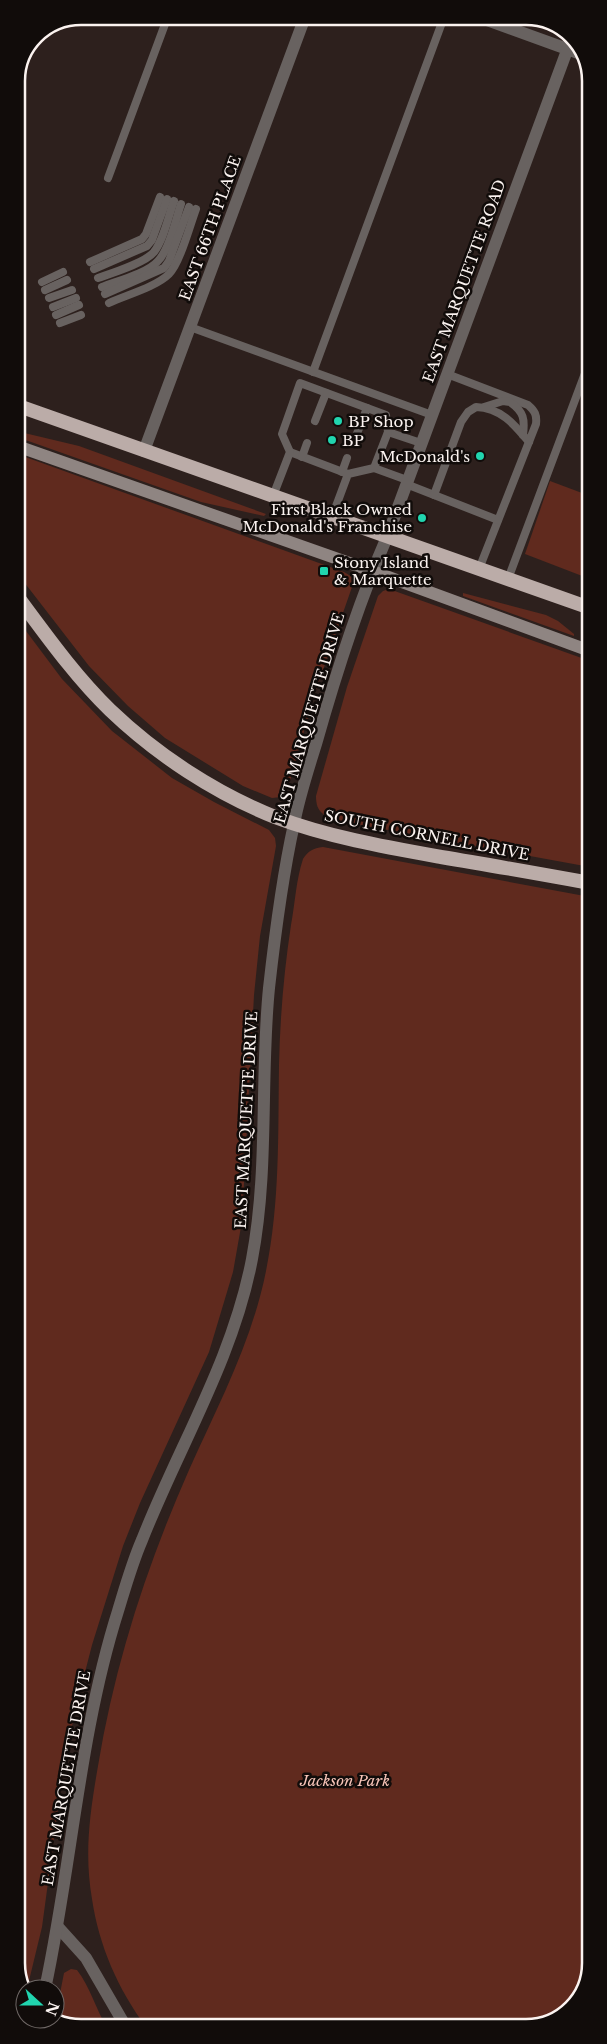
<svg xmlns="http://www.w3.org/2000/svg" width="607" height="2044" font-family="'Libre Baskerville',serif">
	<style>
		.green { fill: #602a1e }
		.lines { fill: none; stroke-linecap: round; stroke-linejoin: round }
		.service { stroke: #686260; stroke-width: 8 }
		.minor { stroke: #686260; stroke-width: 12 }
		.tertiary { stroke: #686260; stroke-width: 12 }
		.secondary { stroke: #8f8582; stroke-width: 12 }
		.trunk { stroke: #bbaca8; stroke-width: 14 }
		.poi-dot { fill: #21d5af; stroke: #110c0a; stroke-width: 2 }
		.labels { text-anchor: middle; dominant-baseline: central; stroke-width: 5; stroke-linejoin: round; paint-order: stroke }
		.street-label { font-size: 15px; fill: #fbf3f0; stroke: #110c0a }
		.poi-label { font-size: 15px; fill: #fbf3f0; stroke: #110c0a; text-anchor: start }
		.park-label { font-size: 15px; font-style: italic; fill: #f7c4b8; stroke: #110c0a }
		.rim { fill: none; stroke: #fbf3f0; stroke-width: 2.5 }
	</style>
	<rect width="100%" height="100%" fill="#2d201d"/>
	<g class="green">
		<polygon points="16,431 79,446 266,514 264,516 201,502 17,437"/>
		<polygon points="17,454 344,572 354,578 352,587 314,696 288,788 281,797 272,798 243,786 165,738 128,706 89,666 17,573"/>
		<polygon points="550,481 590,496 590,579 525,554"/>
		<path d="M 389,589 L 590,661 L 590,867 L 339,821 C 324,816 316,813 316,796 L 347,687 L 378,596 L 383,591 Z"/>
		<polygon points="463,593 546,615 558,621 574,634 574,636 463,596"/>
		<polygon points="17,619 62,679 112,731 172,778 214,802 269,830 275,838 276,846 260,936 254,995 242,1221 233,1272 209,1352 140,1503 123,1546 92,1645 75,1711 63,1772 42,1927 27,1989 25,1989 18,1976"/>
		<path d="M 323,847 L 590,897 L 591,1964 L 577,2003 L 539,2026 L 146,2027 C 118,1989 99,1946 92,1899 C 84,1853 90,1812 98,1766 C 115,1663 147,1565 189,1470 C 218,1405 252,1342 266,1271 C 280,1203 278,1134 279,1065 C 280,1018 284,971 291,925 C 295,904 296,880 303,859 C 308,851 313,848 323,847 Z"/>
		<path d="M 71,1969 L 77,1970 C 90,1987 96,2009 107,2028 L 76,2028 L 55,2019 L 64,1973 Z"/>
	</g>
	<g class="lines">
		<g class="service">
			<polyline points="108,178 168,16"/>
			<polyline points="90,262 142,239 146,234 160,197"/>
			<polyline points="94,269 147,246 152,240 167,199"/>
			<path d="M 98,278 C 112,273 145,263 154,252 C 164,239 168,217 174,201"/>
			<polyline points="42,282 63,272"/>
			<path d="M 102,287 C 117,281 148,273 158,261 C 169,250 176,219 181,204"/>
			<polyline points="45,290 67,280"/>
			<polyline points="105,294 164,268 169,261 189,207"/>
			<polyline points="49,298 72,290"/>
			<path d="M 109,303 C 126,295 156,287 169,274 C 180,263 190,225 196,209"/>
			<polyline points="53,307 76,298"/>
			<polyline points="56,315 79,305"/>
			<polyline points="60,323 81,315"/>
			<polyline points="190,327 432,415"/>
			<polyline points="313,372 444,17"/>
			<path d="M 447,374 L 528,405 C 535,411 537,415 536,424 L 479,569"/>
			<path d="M 484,407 L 503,401 L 510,402 C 524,412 525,419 523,435"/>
			<polyline points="315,421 326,393"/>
			<polyline points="388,432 421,443"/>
			<polyline points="356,436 367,408"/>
			<polyline points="290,452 348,474"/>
			<polyline points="302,457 307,443"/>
			<polyline points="374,468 407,480"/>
			<polyline points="342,472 347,458"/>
			<polyline points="406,484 498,520"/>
			<path d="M 434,495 L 461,422 L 468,412 L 476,407 C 501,408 514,424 529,442"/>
			<polyline points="273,496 290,452 282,434 300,383 386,415 388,432 374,468 348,474 332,517"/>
			<polyline points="508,579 590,360"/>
		</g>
		<g class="minor">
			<polyline points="479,17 581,54"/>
			<polyline points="144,451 305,17"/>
			<polyline points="58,1927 86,1958 126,2027"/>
		</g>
		<path class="tertiary" d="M 45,1989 C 72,1864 79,1734 118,1611 C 125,1588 132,1563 142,1540 C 179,1446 233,1359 252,1259 C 269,1170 260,1078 269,988 C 275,934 282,878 294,824 C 299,797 308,770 316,744 C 336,673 358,604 387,537 L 572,37"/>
		<polyline class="secondary" points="17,446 372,571 590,651"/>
		<g class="trunk">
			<polyline points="16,405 590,608"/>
			<path d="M 17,596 C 46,635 75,676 110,710 C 157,755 215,793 275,817 C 328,837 385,847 441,857 C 490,865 540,874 590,883"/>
		</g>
	</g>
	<g class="poi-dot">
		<circle cx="338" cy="421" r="5"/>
		<circle cx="332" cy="440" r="5"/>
		<circle cx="480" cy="456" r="5"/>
		<circle cx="422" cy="518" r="5"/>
		<rect x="319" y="566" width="10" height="10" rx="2.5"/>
	</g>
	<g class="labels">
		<g class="street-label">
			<text transform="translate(210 228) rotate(-70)">EAST 66TH PLACE</text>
			<text transform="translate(464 281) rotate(-70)">EAST MARQUETTE ROAD</text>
			<text transform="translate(309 718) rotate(-74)">EAST MARQUETTE DRIVE</text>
			<text transform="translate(427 835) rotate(11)">SOUTH CORNELL DRIVE</text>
			<text transform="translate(246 1120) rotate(-87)">EAST MARQUETTE DRIVE</text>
			<text transform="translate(66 1778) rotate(-80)">EAST MARQUETTE DRIVE</text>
		</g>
		<g class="poi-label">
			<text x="348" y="421">BP Shop</text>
			<text x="342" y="440">BP</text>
			<text x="470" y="456" text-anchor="end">McDonald's</text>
			<text x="412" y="509" text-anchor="end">First Black Owned<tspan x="412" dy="17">McDonald's Franchise</tspan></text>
			<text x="334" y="562">Stony Island<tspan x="334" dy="17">&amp; Marquette</tspan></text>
		</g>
		<g class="park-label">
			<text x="345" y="1780">Jackson Park</text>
		</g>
	</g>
	<path d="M0 0H607V2044H0ZM81 25H526A56 56 0 0 1 582 81V1963A56 56 0 0 1 526 2019H81A56 56 0 0 1 25 1963V81A56 56 0 0 1 81 25Z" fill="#110c0a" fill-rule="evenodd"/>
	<path class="rim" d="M81 25H526A56 56 0 0 1 582 81V1963A56 56 0 0 1 526 2019H81A56 56 0 0 1 25 1963V81A56 56 0 0 1 81 25Z"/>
	<g transform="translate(40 2004) rotate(111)"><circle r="24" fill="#110c0a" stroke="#6f6866"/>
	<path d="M0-4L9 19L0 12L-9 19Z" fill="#21d5af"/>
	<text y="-8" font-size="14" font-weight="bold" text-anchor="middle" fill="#fbf3f0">N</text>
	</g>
</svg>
